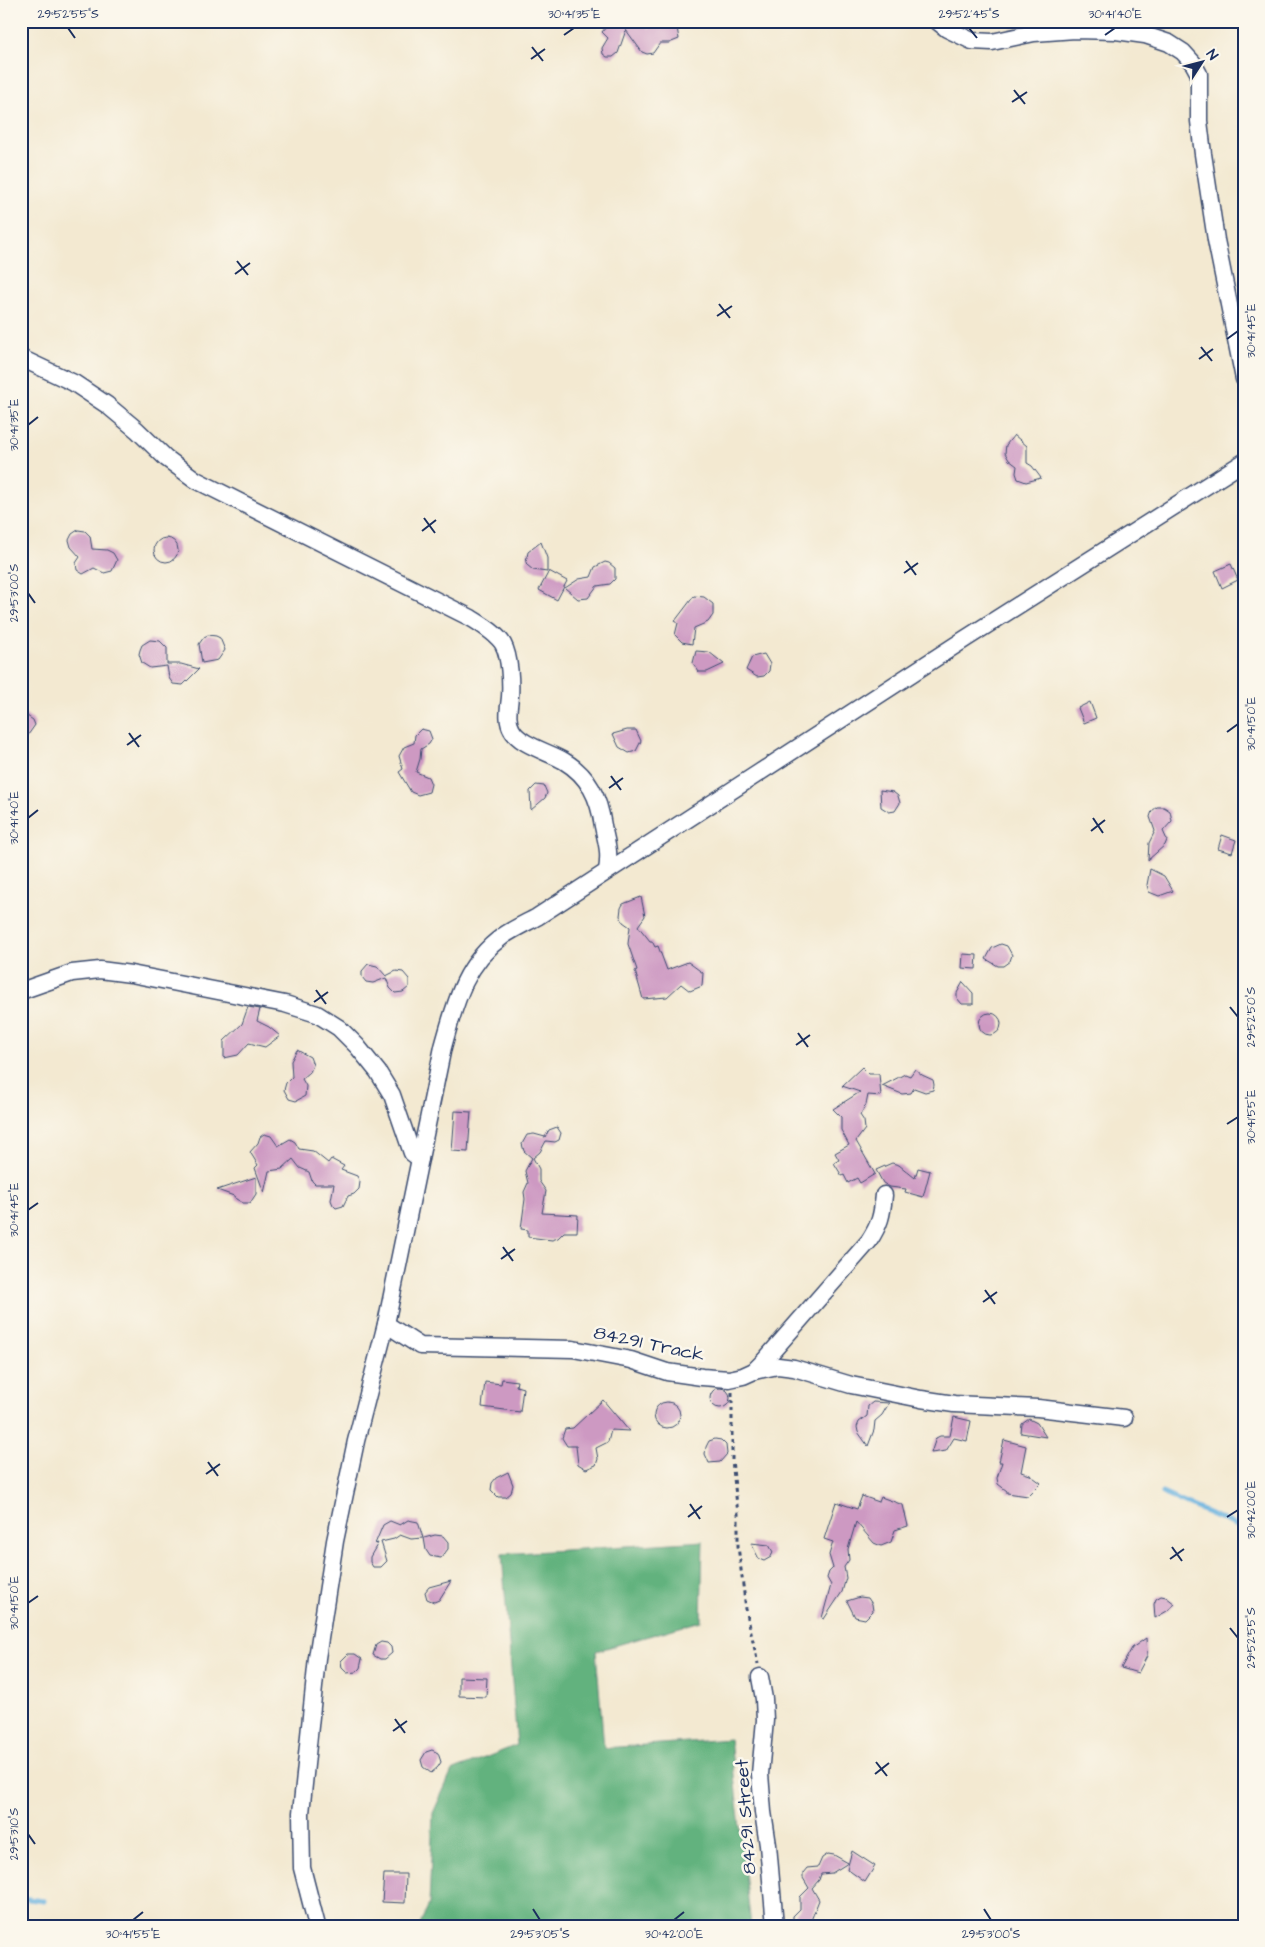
<svg xmlns="http://www.w3.org/2000/svg" width="1265" height="1947" font-family="'Architects Daughter',sans-serif">
	<style>
		.forest { fill: #62b27e; stroke: #3e706e }
		.lines { fill: none; stroke-linecap: round; stroke-linejoin: round }
		.stream { stroke: #65b0de; stroke-width: 5 }
		.building { fill: #cd99c2 }
		.minor-casing { stroke: #3b4b6f; stroke-width: 19 }
		.path { stroke: #3b4b6f; stroke-width: 3; stroke-dasharray: 4 4; stroke-linecap: butt }
		.minor { stroke: #fff; stroke-width: 16 }
		.ticks { fill: none; stroke: #1b2f5e; stroke-width: 2 }
		.labels { text-anchor: middle; dominant-baseline: central; stroke-width: 5; stroke-linejoin: round; paint-order: stroke }
		.street-label { font-size: 19px; fill: #1b2f5e; stroke: #fbf7ec }
		.neatline { fill: none; stroke: #1b2f5e; stroke-width: 2 }
		.ticks-label { font-size: 12px; text-anchor: middle; fill: #1b2f5e }
	</style>
	<rect width="100%" height="100%" fill="#fbf7ec"/>
	<filter id="ink" filterUnits="userSpaceOnUse"><feTurbulence type="fractalNoise" baseFrequency=".02" numOctaves="2"/><feDisplacementMap in="SourceGraphic" scale="10" xChannelSelector="R" yChannelSelector="G"/><feConvolveMatrix kernelMatrix="1 2 1 2 8 2 1 2 1" color-interpolation-filters="sRGB"/></filter>
	<filter id="wash" filterUnits="userSpaceOnUse"><feTurbulence type="fractalNoise" baseFrequency=".0096" numOctaves="4" result="noise"/><feDisplacementMap in="SourceGraphic" scale="20" xChannelSelector="R" yChannelSelector="G"/><feGaussianBlur stdDeviation="1.12" result="paint"/><feColorMatrix in="noise" values="0 0 0 0 0 0 0 0 0 0 0 0 0 0 0 0 0 1.4 0 .05"/><feComposite in="paint" operator="in"/></filter>
	<g filter="url(#wash)">
		<rect width="100%" height="100%" fill="#f3e9d1"/>
		<polygon class="forest" points="703,1541 701,1621 596,1651 604,1748 730,1739 751,1926 419,1926 429,1904 433,1813 452,1771 517,1745 502,1554"/>
		<g class="lines">
			<g class="stream">
				<polyline points="1162,1493 1244,1529"/>
				<polyline points="21,1898 44,1901"/>
			</g>
		</g>
		<g id="blocks">
			<g class="building">
				<polygon points="611,21 646,21 648,29 662,21 670,21 677,28 679,39 669,43 660,43 653,53 647,54 642,52 626,30 618,53 613,57 607,57 603,54 602,48 608,38 602,32"/>
				<polygon points="1014,435 1027,446 1027,463 1032,466 1041,478 1026,482 1018,479 1016,473 1017,466 1009,460 1005,453 1006,445"/>
				<polygon points="78,530 85,531 90,536 92,549 107,550 113,553 117,560 112,571 104,573 94,568 83,574 77,570 76,563 80,557 71,547 69,540 72,534"/>
				<circle cx="166" cy="550" r="12"/>
				<polygon points="541,542 547,558 547,572 533,570 527,565 526,562 528,552"/>
				<polygon points="605,562 609,563 615,568 615,579 610,584 597,586 588,598 578,599 565,588 579,579 591,577 595,567"/>
				<polygon points="1231,564 1238,580 1222,588 1215,571"/>
				<polygon points="549,571 567,581 557,600 539,590"/>
				<polygon points="694,596 704,597 713,604 713,615 708,622 694,628 692,644 682,642 675,635 678,623 675,621"/>
				<polygon points="208,635 216,636 220,638 225,650 218,660 202,663 199,644 204,637"/>
				<polygon points="150,640 160,641 167,648 167,664 181,664 199,669 183,685 173,684 169,678 167,666 150,668 142,663 139,654 140,650 142,645"/>
				<polygon points="696,651 709,652 724,664 707,672 699,672 693,663"/>
				<polygon points="764,654 770,664 769,671 764,676 757,677 746,670 752,657"/>
				<polygon points="1090,702 1096,718 1084,723 1078,708"/>
				<polygon points="21,712 33,720 35,725 21,745"/>
				<polygon points="421,729 429,731 432,739 429,744 421,749 420,759 416,772 428,777 431,784 429,792 418,795 411,792 399,772 403,769 399,756 404,747 414,743 415,735"/>
				<polygon points="627,730 636,730 641,741 636,751 629,753 619,747 613,734"/>
				<polygon points="536,785 544,786 547,793 545,798 531,810 530,791"/>
				<polygon points="880,790 893,792 898,796 900,803 895,811 889,812 881,807"/>
				<polygon points="1157,807 1164,807 1170,811 1172,821 1163,831 1167,840 1165,845 1148,860 1149,843 1155,831 1150,817 1152,811"/>
				<polygon points="1222,835 1236,840 1232,853 1218,849"/>
				<polygon points="1150,869 1164,876 1173,891 1159,896 1149,892 1147,885"/>
				<polygon points="641,897 645,916 638,926 650,941 652,941 655,947 658,946 667,970 688,962 703,973 702,986 690,991 681,984 667,997 643,999 635,971 637,970 628,944 630,927 623,922 620,916 621,908 623,904"/>
				<polygon points="1001,944 1007,946 1012,955 1010,961 1003,966 998,966 986,959 992,948"/>
				<polygon points="963,954 977,955 976,969 962,968"/>
				<polygon points="368,964 377,966 386,976 396,971 403,972 409,979 409,987 403,992 395,993 390,988 386,978 373,983 366,982 362,977 362,971"/>
				<polygon points="963,982 973,993 973,1004 962,1004 957,998 957,993"/>
				<polygon points="248,1007 260,1009 257,1021 269,1027 280,1036 265,1047 249,1043 238,1055 224,1058 224,1041 242,1024"/>
				<circle cx="990" cy="1024" r="11"/>
				<polygon points="297,1050 310,1057 313,1065 310,1072 302,1079 306,1086 305,1096 296,1101 289,1099 284,1090 286,1083 292,1077 291,1061"/>
				<polygon points="862,1067 869,1074 879,1074 881,1096 868,1095 866,1105 860,1115 864,1121 865,1129 856,1141 875,1174 860,1183 857,1178 848,1183 844,1175 842,1176 834,1163 839,1160 835,1153 849,1145 841,1130 841,1117 833,1109 860,1092 842,1086"/>
				<polygon points="915,1069 922,1075 933,1080 934,1085 933,1090 925,1092 914,1088 911,1093 902,1094 882,1086 905,1074 910,1076"/>
				<polygon points="455,1111 471,1112 468,1152 452,1151"/>
				<polygon points="557,1127 561,1133 559,1140 555,1142 546,1141 540,1152 533,1158 539,1169 539,1181 546,1191 542,1213 578,1215 577,1232 564,1232 558,1238 552,1240 528,1237 528,1230 521,1229 525,1199 524,1192 528,1183 525,1171 532,1158 524,1151 522,1144 527,1135 534,1134 545,1137 549,1130"/>
				<polygon points="264,1134 271,1136 278,1146 290,1139 295,1142 299,1149 313,1151 328,1163 331,1159 344,1166 341,1170 357,1176 360,1182 359,1189 354,1194 348,1196 343,1206 336,1208 333,1205 331,1200 334,1184 315,1184 312,1181 309,1172 300,1168 293,1159 282,1169 269,1171 264,1193 255,1168 258,1165 250,1152 258,1143 260,1137"/>
				<polygon points="892,1163 899,1165 915,1178 918,1168 930,1171 923,1197 905,1192 906,1189 890,1187 883,1183 876,1170"/>
				<polygon points="256,1177 256,1194 250,1203 243,1203 236,1199 234,1196 217,1190"/>
				<polygon points="502,1379 517,1381 516,1386 523,1388 520,1412 482,1407 485,1382 501,1384"/>
				<circle cx="720" cy="1398" r="10"/>
				<polygon points="603,1400 629,1431 611,1430 608,1442 596,1448 598,1459 596,1465 586,1469 578,1464 576,1446 567,1446 562,1438 565,1429 573,1428"/>
				<polygon points="873,1402 889,1403 882,1415 875,1421 874,1430 868,1446 858,1432 857,1427 859,1422 867,1416 868,1406"/>
				<circle cx="667" cy="1415" r="13"/>
				<polygon points="954,1417 971,1421 967,1441 954,1438 946,1451 931,1453 936,1438 940,1436 950,1436"/>
				<polygon points="1029,1419 1037,1423 1046,1437 1021,1433 1022,1424"/>
				<polygon points="715,1439 721,1440 726,1445 727,1454 720,1462 709,1463 705,1454 706,1447 709,1441"/>
				<polygon points="1004,1440 1026,1446 1021,1472 1030,1475 1041,1483 1028,1496 1007,1493 1007,1491 998,1484 997,1478 1002,1462 999,1462"/>
				<polygon points="508,1472 513,1485 511,1493 506,1497 498,1497 491,1490 492,1483 496,1478"/>
				<polygon points="862,1496 879,1502 881,1497 903,1505 908,1526 895,1530 891,1542 881,1546 874,1543 856,1522 848,1549 849,1560 844,1567 846,1578 842,1592 824,1619 822,1618 831,1585 827,1578 829,1572 833,1568 829,1555 833,1542 824,1539 836,1502 857,1509"/>
				<polygon points="408,1520 418,1522 423,1538 411,1539 400,1535 394,1539 381,1542 387,1561 381,1567 373,1567 370,1562 370,1557 378,1543 375,1544 383,1525 390,1521 400,1525"/>
				<polygon points="435,1535 443,1536 448,1542 448,1549 441,1558 430,1556 426,1550 424,1538"/>
				<polygon points="751,1543 769,1545 773,1552 771,1557 764,1561 759,1559"/>
				<polygon points="451,1581 439,1600 434,1602 427,1599 425,1592 429,1587"/>
				<polygon points="1161,1596 1166,1597 1175,1604 1167,1611 1155,1618 1154,1604 1156,1599"/>
				<polygon points="860,1597 868,1598 872,1604 873,1611 865,1619 855,1617 847,1601"/>
				<polygon points="1146,1638 1147,1656 1138,1673 1121,1668 1132,1648"/>
				<polygon points="381,1642 387,1643 391,1647 392,1653 385,1659 380,1659 373,1655 376,1645"/>
				<polygon points="348,1654 355,1654 362,1659 360,1668 356,1672 347,1673 342,1668 341,1661"/>
				<polygon points="459,1677 487,1678 486,1697 459,1696"/>
				<polygon points="432,1750 438,1753 441,1762 438,1767 431,1773 423,1767 421,1760 426,1752"/>
				<polygon points="852,1851 875,1866 865,1882 847,1869"/>
				<polygon points="828,1854 834,1855 848,1863 832,1873 821,1874 819,1880 812,1888 819,1900 810,1923 796,1924 793,1921 793,1916 800,1909 800,1897 809,1888 803,1878 803,1873 807,1868 818,1867 822,1858"/>
				<polygon points="384,1874 406,1874 405,1903 382,1902"/>
			</g>
		</g>
	</g>
	<g filter="url(#ink)">
		<use href="#blocks" fill-opacity="0" stroke="#3b4b6f" stroke-width="1"/>
		<g class="lines">
			<defs>
				<g id="minor">
					<polyline points="937,21 947,29 972,41 992,42 1034,33 1075,30 1116,31 1145,35 1169,43 1183,52 1193,63 1199,74 1199,121 1203,154 1216,240 1244,379"/>
					<path d="M 21,358 L 74,383 L 107,405 L 137,430 L 166,458 L 196,480 L 471,618 C 482,625 496,633 503,644 C 510,657 511,683 510,697 C 509,708 506,720 512,730 C 520,745 549,752 564,761 C 589,776 599,798 603,826 C 607,845 610,851 607,871"/>
					<polyline points="21,991 72,973 100,970 131,974 285,1004 317,1014 339,1028 357,1046 378,1072 392,1095 412,1153 420,1159"/>
					<path d="M 386,1324 L 420,1346 L 573,1349 L 631,1360 L 667,1372 L 702,1377 L 729,1379 L 743,1376 L 754,1371 L 764,1361 L 869,1241 C 880,1224 882,1216 884,1195"/>
					<polyline points="754,1371 778,1366 794,1368 851,1385 921,1399 954,1404 1038,1408 1124,1418"/>
					<polyline points="760,1677 764,1699 765,1720 760,1774 763,1812 768,1845 775,1926"/>
					<path d="M 317,1926 L 302,1868 L 301,1813 L 317,1658 L 335,1541 L 356,1441 L 386,1324 L 443,1047 C 455,1004 464,964 503,936 C 513,929 526,923 537,917 L 965,639 L 1244,462"/>
				</g>
			</defs>
			<use href="#minor" class="minor-casing"/>
			<polyline class="path" points="732,1392 732,1460 738,1514 738,1546 746,1609 758,1664"/>
			<use href="#minor" class="minor"/>
		</g>
	</g>
	<path class="ticks" d="M 68,28 L 75,38M 969,28 L 977,38M 564,35 L 574,28M 1105,35 L 1115,28M 532,47 L 543,61M 531,59 L 545,49M 1014,90 L 1025,104M 1012,102 L 1027,92M 237,261 L 248,275M 235,274 L 250,263M 719,304 L 730,318M 717,316 L 732,306M 1227,339 L 1238,331M 1201,347 L 1212,361M 1199,359 L 1213,349M 28,425 L 38,417M 424,518 L 435,533M 422,531 L 436,520M 906,561 L 916,575M 904,573 L 918,563M 28,593 L 35,603M 1227,732 L 1238,724M 129,733 L 139,747M 127,745 L 141,735M 611,776 L 621,790M 609,788 L 623,778M 28,818 L 38,810M 1093,818 L 1103,833M 1091,831 L 1105,820M 316,990 L 326,1004M 314,1002 L 328,992M 1230,1007 L 1238,1017M 798,1033 L 808,1047M 796,1045 L 810,1035M 1227,1124 L 1238,1117M 28,1210 L 38,1203M 503,1247 L 513,1261M 501,1259 L 515,1249M 985,1290 L 995,1304M 983,1302 L 997,1292M 208,1462 L 218,1476M 206,1474 L 220,1464M 690,1504 L 700,1519M 688,1517 L 702,1506M 1227,1517 L 1238,1510M 1172,1547 L 1182,1561M 1170,1559 L 1184,1549M 28,1603 L 38,1596M 1230,1628 L 1238,1638M 395,1719 L 405,1733M 393,1731 L 407,1721M 876,1762 L 887,1776M 875,1774 L 889,1763M 28,1834 L 35,1844M 533,1909 L 540,1920M 984,1909 L 991,1920M 133,1920 L 143,1912M 674,1920 L 684,1912"/>
	<g class="labels">
		<g class="street-label">
			<text transform="translate(649 1344) rotate(12)">84291 Track</text>
			<text transform="translate(746 1817) rotate(-94)">84291 Street</text>
		</g>
	</g>
	<rect width="1265" height="1947" fill="none" stroke="#fbf7ec" stroke-width="55"/>
	<g transform="translate(1202 62) rotate(54)" stroke="#fbf7ec" stroke-width="4" paint-order="stroke">
	<path d="M0-4L9 19L0 12L-9 19Z" fill="#1b2f5e"/>
	<text y="-8" font-size="14" font-weight="bold" text-anchor="middle" fill="#1b2f5e">N</text>
	</g>
	<rect x="28" y="28" width="1210" height="1892" class="neatline"/>
	<g class="ticks-label">
		<text x="68" y="18">29°52'55"S</text>
		<text x="574" y="18">30°41'35"E</text>
		<text x="969" y="18">29°52'45"S</text>
		<text x="1115" y="18">30°41'40"E</text>
		<text transform="translate(1251 331) rotate(-90)" y="4">30°41'45"E</text>
		<text transform="translate(14 425) rotate(-90)" y="4">30°41'35"E</text>
		<text transform="translate(14 593) rotate(-90)" y="4">29°53'00"S</text>
		<text transform="translate(1251 724) rotate(-90)" y="4">30°41'50"E</text>
		<text transform="translate(14 818) rotate(-90)" y="4">30°41'40"E</text>
		<text transform="translate(1251 1017) rotate(-90)" y="4">29°52'50"S</text>
		<text transform="translate(1251 1117) rotate(-90)" y="4">30°41'55"E</text>
		<text transform="translate(14 1210) rotate(-90)" y="4">30°41'45"E</text>
		<text transform="translate(1251 1510) rotate(-90)" y="4">30°42'00"E</text>
		<text transform="translate(14 1603) rotate(-90)" y="4">30°41'50"E</text>
		<text transform="translate(1251 1638) rotate(-90)" y="4">29°52'55"S</text>
		<text transform="translate(14 1834) rotate(-90)" y="4">29°53'10"S</text>
		<text x="133" y="1938">30°41'55"E</text>
		<text x="540" y="1938">29°53'05"S</text>
		<text x="674" y="1938">30°42'00"E</text>
		<text x="991" y="1938">29°53'00"S</text>
	</g>
</svg>
